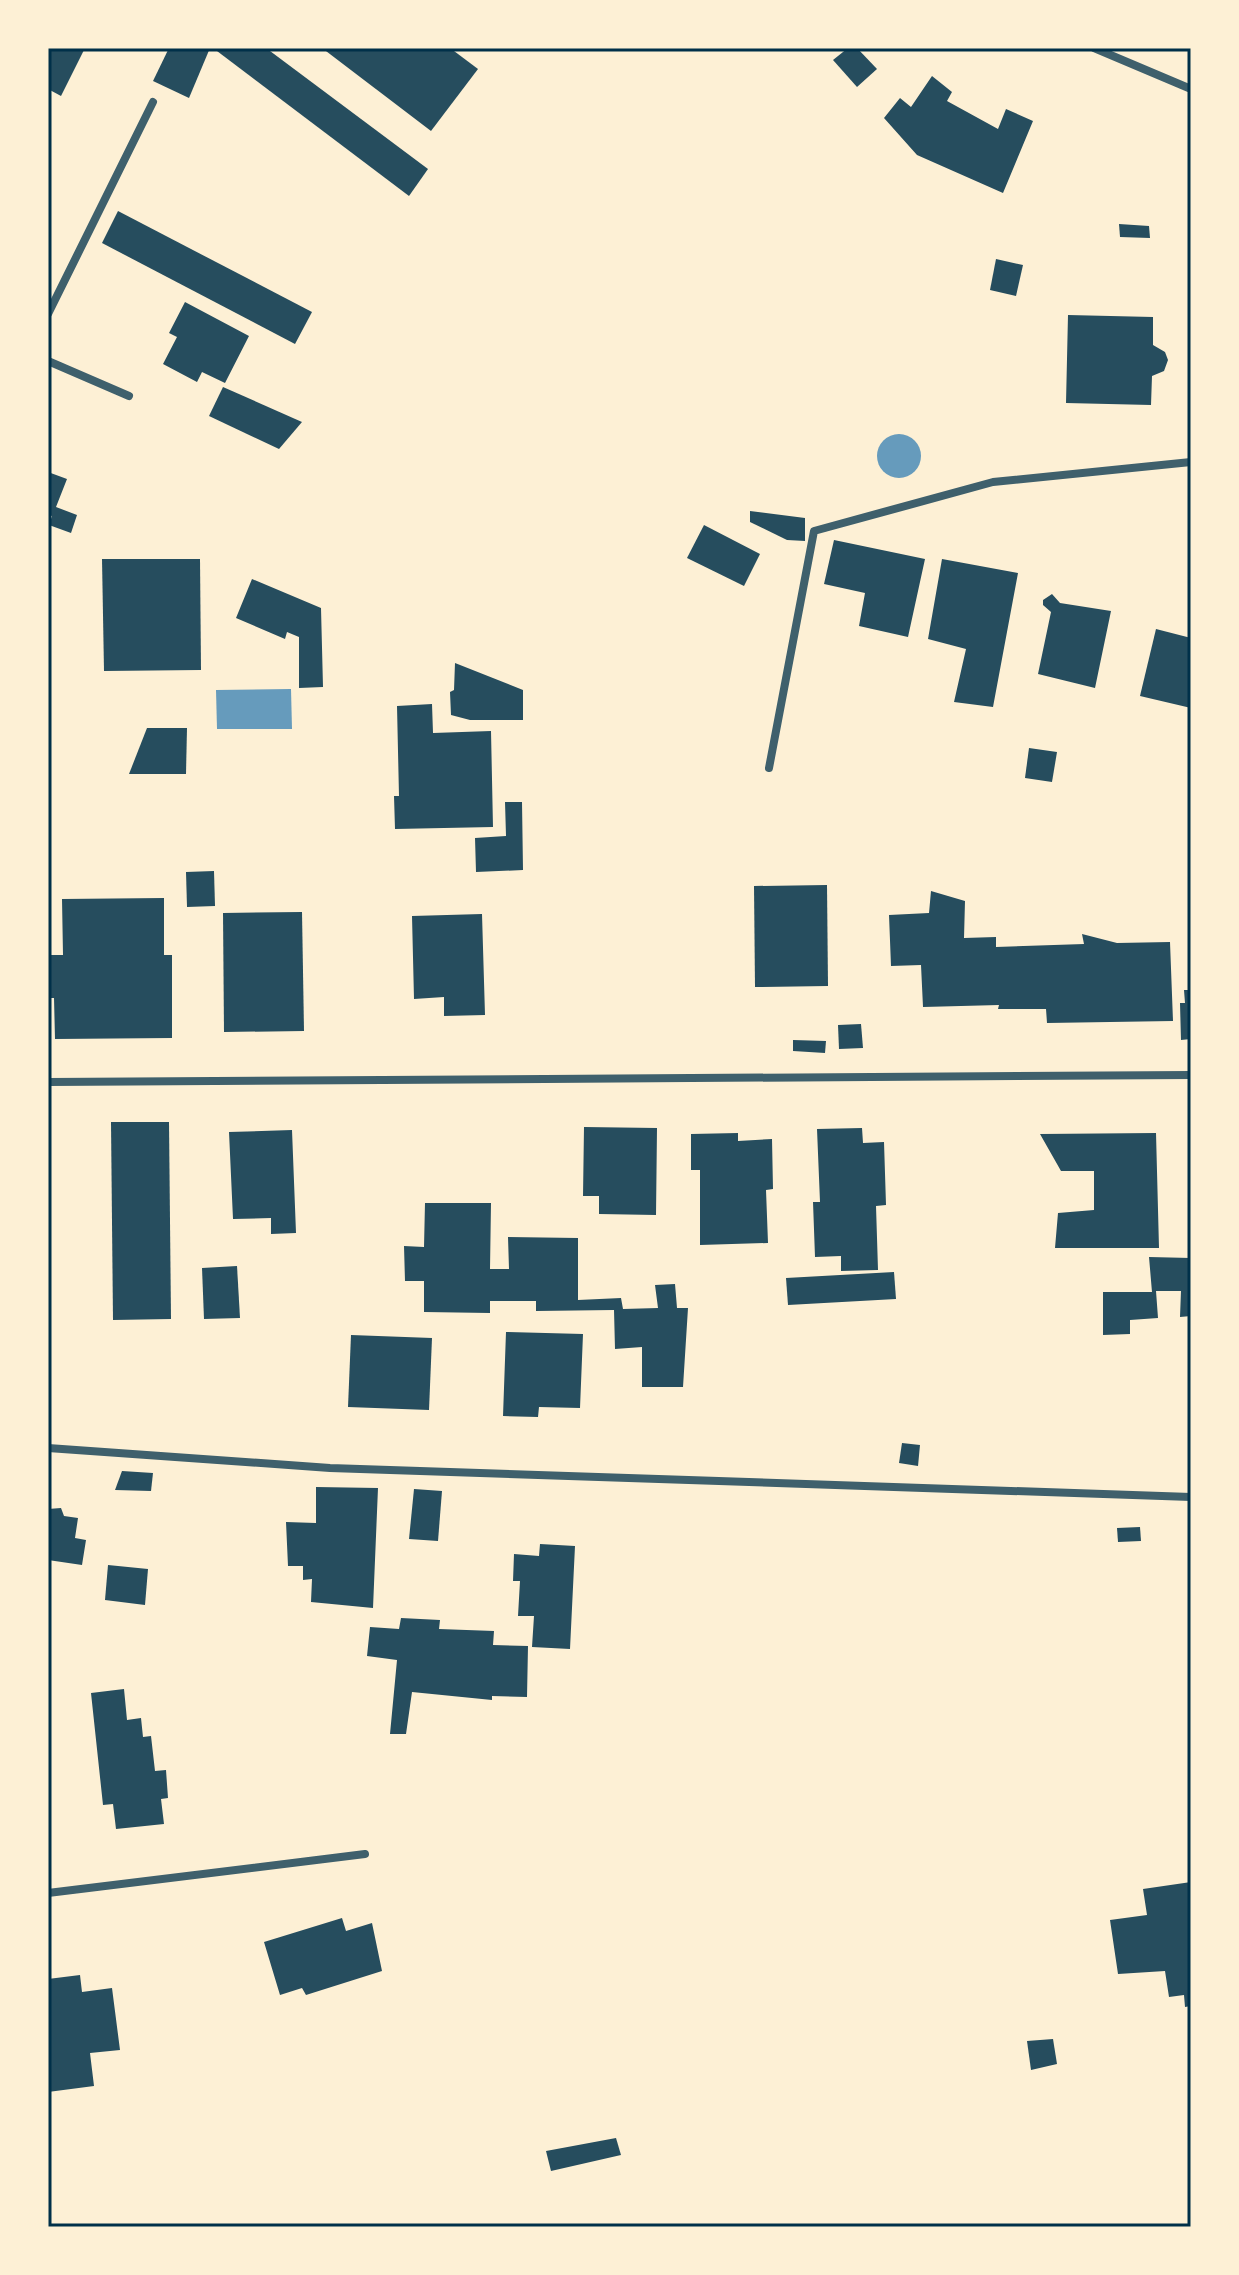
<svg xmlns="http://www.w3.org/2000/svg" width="1239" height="2275" font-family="Karla,sans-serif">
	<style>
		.water { fill: #669bbc }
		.building { fill: #264d5e }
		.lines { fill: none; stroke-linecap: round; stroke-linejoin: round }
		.minor { stroke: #3f606c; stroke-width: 8 }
		.neatline { fill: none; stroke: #003049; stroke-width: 3 }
	</style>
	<rect width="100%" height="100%" fill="#fdf0d5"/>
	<g class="water">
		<circle cx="899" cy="456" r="22"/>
		<polygon points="291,689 292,729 217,729 216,690"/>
	</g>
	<g class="building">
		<polygon points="48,48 85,48 61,96 48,89"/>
		<polygon points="169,48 210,48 189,98 153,81"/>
		<polygon points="213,48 266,48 428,169 409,196"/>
		<polygon points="322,48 450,48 478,69 431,131"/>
		<polygon points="848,48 857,48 877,69 857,87 833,60"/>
		<polygon points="932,76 952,92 947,101 998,129 1006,109 1033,121 1003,193 917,155 884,118 900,98 911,107"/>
		<polygon points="118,211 312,312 295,344 102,243"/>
		<polygon points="1119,224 1149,226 1150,238 1120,237"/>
		<polygon points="996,259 1023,265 1016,296 990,290"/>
		<polygon points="185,302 249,336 225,383 202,372 197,382 163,364 177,337 169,333"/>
		<polygon points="1068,315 1153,317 1153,345 1165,352 1168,360 1164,371 1152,376 1151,405 1066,403"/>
		<polygon points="223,387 302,422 279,449 209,416"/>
		<polygon points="48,472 67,479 56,507 77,515 71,533 49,525 52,516 48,515"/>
		<polygon points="750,511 805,518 805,541 787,540 750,522"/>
		<polygon points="704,525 760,554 744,586 687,558"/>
		<polygon points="834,540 925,559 908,637 859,626 865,593 824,584"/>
		<polygon points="102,559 200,559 201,670 104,671"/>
		<polygon points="942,559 1018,573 993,707 954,702 966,649 928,639"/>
		<polygon points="252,579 321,608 323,687 299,688 299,637 287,632 285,639 236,618"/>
		<polygon points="1052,594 1060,603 1111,611 1095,688 1038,674 1051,612 1043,605 1043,600"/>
		<polygon points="1156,629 1191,638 1191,708 1140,696"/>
		<polygon points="455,663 523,690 523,720 470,720 451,715 450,692 454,690"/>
		<polygon points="432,704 433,733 491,731 493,827 395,829 394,796 399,796 397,706"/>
		<polygon points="147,728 187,728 186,774 129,774"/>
		<polygon points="1029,748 1057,752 1052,782 1025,778"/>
		<polygon points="505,802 522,802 523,870 476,872 475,838 506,836"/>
		<polygon points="214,871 215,906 187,907 186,872"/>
		<polygon points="827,885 828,986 755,987 754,886"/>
		<polygon points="931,891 965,901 964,938 996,937 996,947 1084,944 1082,934 1117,943 1170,942 1173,1021 1047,1023 1046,1009 998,1009 999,1005 923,1007 921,965 891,966 889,915 929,913"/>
		<polygon points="164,898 164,955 172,955 172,1038 55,1039 54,998 48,998 48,955 63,955 62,899"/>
		<polygon points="302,912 304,1031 224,1032 223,913"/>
		<polygon points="482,914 485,1015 444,1016 444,997 414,999 412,916"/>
		<polygon points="1184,990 1191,990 1191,1039 1181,1040 1180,1003 1185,1003"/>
		<polygon points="861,1024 863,1048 839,1049 838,1025"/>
		<polygon points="793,1040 826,1041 825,1053 793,1051"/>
		<polygon points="111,1122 169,1122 171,1319 113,1320"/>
		<polygon points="584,1127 657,1128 656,1215 599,1214 599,1196 583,1196"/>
		<polygon points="862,1128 863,1143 884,1142 886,1205 876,1206 878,1270 841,1271 841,1256 815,1257 813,1202 820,1202 817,1129"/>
		<polygon points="292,1130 296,1233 271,1234 271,1218 233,1219 229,1132"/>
		<polygon points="738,1133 738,1141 772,1139 773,1189 766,1190 768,1243 700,1245 700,1170 691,1170 691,1134"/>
		<polygon points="1156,1133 1159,1248 1055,1248 1058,1213 1094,1210 1094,1171 1061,1171 1040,1134"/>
		<polygon points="425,1203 491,1203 490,1269 509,1269 508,1237 578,1238 578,1300 621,1298 623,1309 658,1308 655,1285 675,1284 677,1308 688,1308 683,1387 642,1387 642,1347 615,1349 614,1310 536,1311 536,1301 490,1301 490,1313 424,1312 424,1281 405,1281 404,1246 424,1247"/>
		<polygon points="1149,1257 1191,1258 1191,1316 1180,1317 1181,1291 1156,1291 1158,1318 1130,1320 1130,1334 1103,1335 1103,1292 1152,1292"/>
		<polygon points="237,1266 240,1318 204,1319 202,1268"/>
		<polygon points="894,1272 896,1299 788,1305 786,1278"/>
		<polygon points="506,1332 583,1334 580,1408 539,1407 538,1417 503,1416"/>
		<polygon points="351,1335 432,1338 429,1410 348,1407"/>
		<polygon points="902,1443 920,1445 918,1466 899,1463"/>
		<polygon points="122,1471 153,1473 151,1491 115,1490"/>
		<polygon points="316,1487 378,1488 373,1608 311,1602 312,1579 303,1580 303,1566 288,1566 286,1522 316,1523"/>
		<polygon points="414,1489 442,1491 438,1541 409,1539"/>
		<polygon points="61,1508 64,1516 78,1518 75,1538 86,1540 82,1565 48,1560 48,1509"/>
		<polygon points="1140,1527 1141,1541 1118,1542 1117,1528"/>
		<polygon points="540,1544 575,1546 570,1649 532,1647 534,1616 518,1616 520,1581 513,1581 514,1554 539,1556"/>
		<polygon points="108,1565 148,1569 145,1605 105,1600"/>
		<polygon points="401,1618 440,1620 439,1629 494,1631 493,1645 528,1646 527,1697 492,1696 492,1700 412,1692 406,1734 390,1734 397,1660 367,1656 370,1627 399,1629"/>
		<polygon points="124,1689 127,1720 141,1718 143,1737 151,1736 155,1771 166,1770 168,1798 161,1799 164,1824 116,1829 113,1804 103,1805 91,1693"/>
		<polygon points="1191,1882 1191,2006 1185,2007 1184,1995 1169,1997 1165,1971 1118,1974 1110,1920 1147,1915 1143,1889"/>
		<polygon points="342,1918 346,1931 372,1923 382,1971 306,1995 302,1988 280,1995 264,1942"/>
		<polygon points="80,1975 82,1992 112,1988 120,2050 90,2053 94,2086 48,2092 48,1979"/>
		<polygon points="1053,2039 1057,2064 1031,2070 1027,2041"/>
		<polygon points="616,2138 621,2155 551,2171 546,2151"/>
	</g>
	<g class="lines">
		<g class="minor">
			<polyline points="1094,48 1191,89"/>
			<polyline points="48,314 153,102"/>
			<polyline points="48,361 129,396"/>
			<polyline points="769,768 814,531 993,482 1191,462"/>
			<polyline points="48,1082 1191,1075"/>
			<polyline points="48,1448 330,1468 1191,1497"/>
			<polyline points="48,1893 365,1854"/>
		</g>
	</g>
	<rect width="1239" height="2275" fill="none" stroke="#fdf0d5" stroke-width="100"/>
	<rect x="50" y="50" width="1139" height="2175" class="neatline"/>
</svg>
